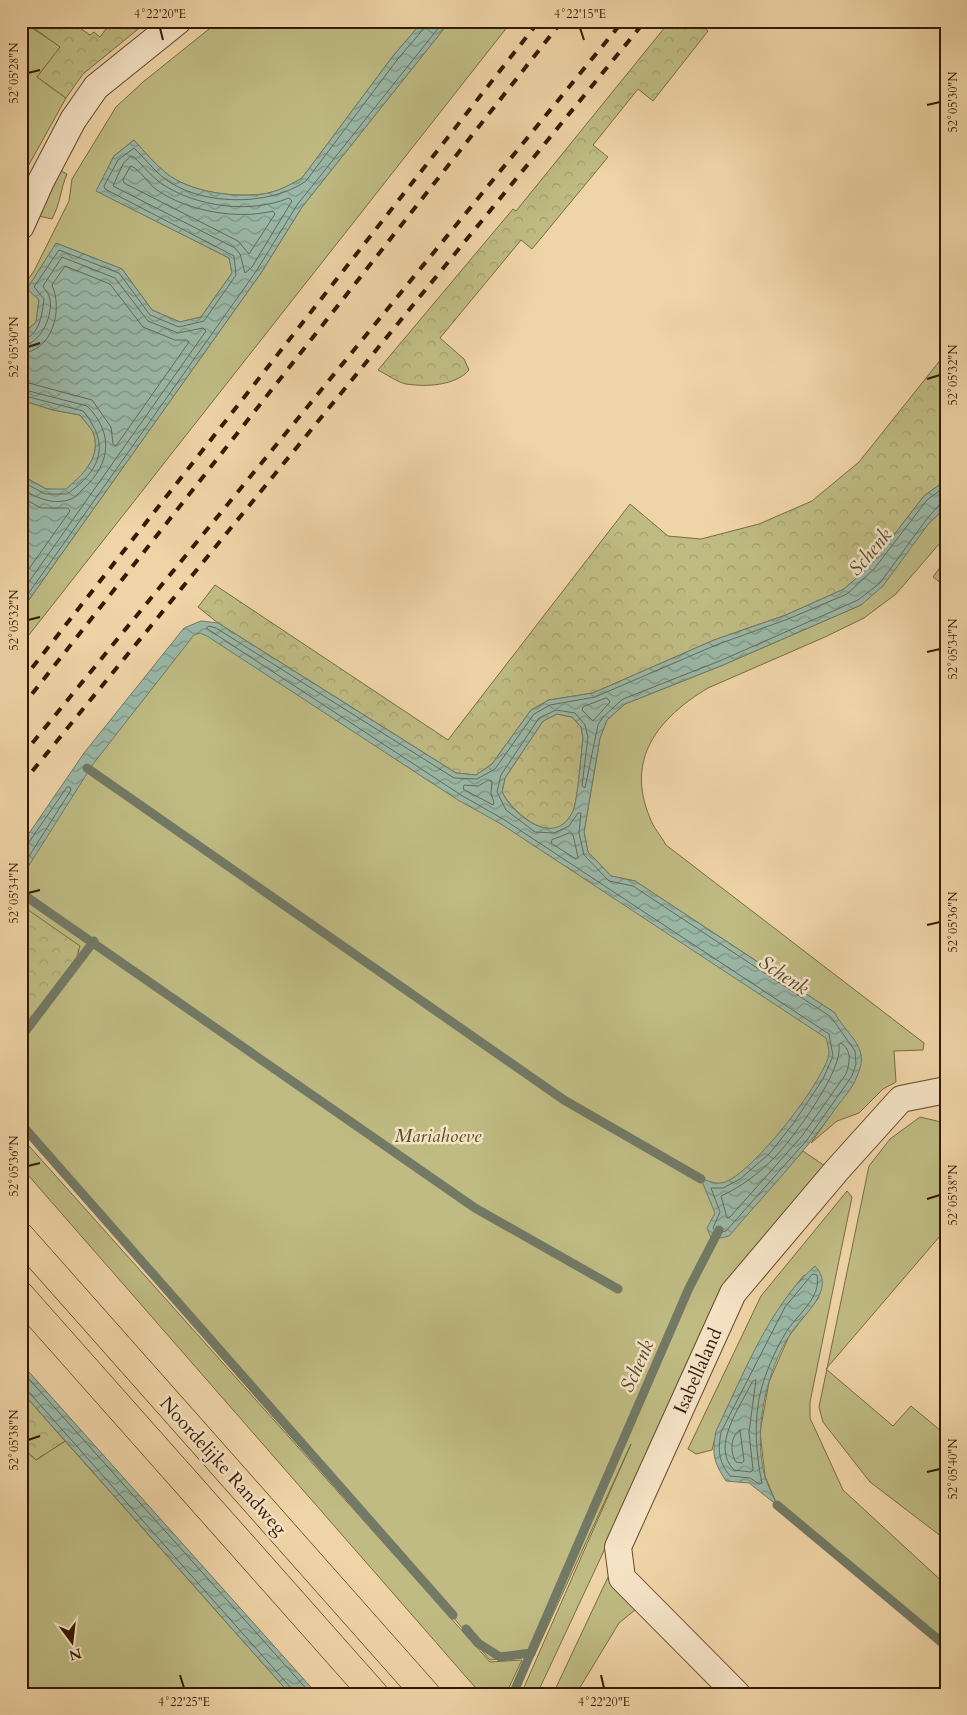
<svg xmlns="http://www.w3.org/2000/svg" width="967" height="1715" font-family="Cardo,serif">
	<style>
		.green { fill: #bfbb83; stroke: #7a6a42 }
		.forest { fill: url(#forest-crowns); stroke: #7a6a42 }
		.water { fill: url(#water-waves); stroke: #727965; fill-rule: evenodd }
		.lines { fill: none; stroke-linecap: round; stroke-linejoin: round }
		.shore { stroke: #686954; stroke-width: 1 }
		.stream { stroke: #727965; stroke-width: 9 }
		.street-casing { stroke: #64482a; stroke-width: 28 }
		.primary-casing { stroke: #351a00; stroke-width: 29 }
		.street { stroke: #f5e3c6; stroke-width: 26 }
		.primary { stroke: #efd4a7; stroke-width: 28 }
		.rail { stroke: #351a00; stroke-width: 4; stroke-dasharray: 9 9; stroke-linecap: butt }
		.ticks { fill: none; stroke: #351a00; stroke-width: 2 }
		.labels { text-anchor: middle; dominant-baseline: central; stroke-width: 5; stroke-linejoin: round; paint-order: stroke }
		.park-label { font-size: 19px; font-style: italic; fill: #5e4a27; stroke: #f5e3c6 }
		.street-label { font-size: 19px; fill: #351a00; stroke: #f5e3c6 }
		.water-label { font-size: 20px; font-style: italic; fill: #534932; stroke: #f5e3c6 }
		.neatline { fill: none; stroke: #351a00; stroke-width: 2 }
		.ticks-label { font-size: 12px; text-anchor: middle; fill: #351a00 }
	</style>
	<defs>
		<pattern id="forest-crowns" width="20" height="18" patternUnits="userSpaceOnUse" patternTransform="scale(1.25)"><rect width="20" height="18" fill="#bfbb83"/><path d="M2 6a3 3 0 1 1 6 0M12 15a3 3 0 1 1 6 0" fill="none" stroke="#a5a06f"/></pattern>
		<pattern id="water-waves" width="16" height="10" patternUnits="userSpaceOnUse" patternTransform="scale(1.25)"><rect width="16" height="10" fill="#9ab8a8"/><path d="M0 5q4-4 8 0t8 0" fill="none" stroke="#7e9586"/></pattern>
	</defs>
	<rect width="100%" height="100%" fill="#efd4a7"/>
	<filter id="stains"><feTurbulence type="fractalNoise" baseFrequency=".004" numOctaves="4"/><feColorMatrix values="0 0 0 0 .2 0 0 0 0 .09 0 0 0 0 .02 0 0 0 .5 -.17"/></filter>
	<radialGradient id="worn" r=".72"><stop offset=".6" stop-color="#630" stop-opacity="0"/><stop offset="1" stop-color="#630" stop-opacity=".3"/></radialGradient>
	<g class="green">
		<polygon points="21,21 61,47 37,77 66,98 26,170 21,166"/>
		<path d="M 219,21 L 423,21 L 393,56 L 302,178 C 290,185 277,192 263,194 C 234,198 189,192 166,173 C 154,164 144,151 134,140 L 114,156 L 97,191 L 229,258 L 232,273 L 201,317 L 180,322 L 152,310 L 122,269 L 56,243 L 39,300 L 36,322 L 21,336 L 21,289 L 34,271 L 69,201 L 72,179 L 116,107 L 143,82 Z"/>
		<polygon points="450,21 512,21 21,645 21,611 261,273 302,207"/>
		<path d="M 59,170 L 67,174 C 60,190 61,202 52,219 L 39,216 Z"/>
		<path d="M 21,400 L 53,410 L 80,415 C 84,421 92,428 94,435 C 101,459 81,476 66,490 L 46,489 L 21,475 Z"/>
		<path d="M 946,507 L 946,536 L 896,594 L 864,618 L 825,637 L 708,688 C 658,718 625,759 650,818 C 653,827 661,836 666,845 L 924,1043 L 923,1050 L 894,1051 L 896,1082 L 883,1089 L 859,1113 L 837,1121 L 811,1143 L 832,1113 L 852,1037 L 841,1026 L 835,1013 L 635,881 L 611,876 L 588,852 L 584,832 L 600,738 L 607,720 L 625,704 L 723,665 L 861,605 L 929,523 Z"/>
		<polygon points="946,559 946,587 933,577"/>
		<polygon points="211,627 855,1050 726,1237 803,1151 825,1166 731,1279 537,1694 521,1694 631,1444 534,1656 490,1660 128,1242 21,1125 21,865 186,633"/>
		<polygon points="920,1117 941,1122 946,1131 946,1229 826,1369 893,1426 911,1406 946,1435 946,1540 870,1482 823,1422 819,1407 869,1166 890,1139"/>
		<polygon points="21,1137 490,1662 522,1660 506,1694 481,1694 21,1167"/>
		<path d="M 847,1191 L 852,1197 L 810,1402 L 810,1418 L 843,1490 L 946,1585 L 946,1646 L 777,1505 L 765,1476 L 760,1432 L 769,1382 L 789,1336 L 819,1297 L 804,1275 C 776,1309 756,1347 737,1387 C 727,1408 717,1427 712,1450 L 696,1454 L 688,1449 L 761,1296 Z"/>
		<polygon points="65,1441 290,1694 21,1694 21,1446 36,1460"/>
		<polygon points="609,1575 621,1595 635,1610 619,1623 576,1694 553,1694"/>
	</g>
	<g class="forest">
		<polygon points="24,21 70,21 90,35 94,32 100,37 112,21 148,21 83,74 66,98 37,77 60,47"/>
		<path d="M 670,21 L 697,21 L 708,31 L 653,101 L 638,89 L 593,145 L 608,157 L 532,249 L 521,240 L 440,338 L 464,359 L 469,370 C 455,386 426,387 406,384 C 397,382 386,374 378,370 L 513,209 L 516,211 Z"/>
		<polygon points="946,353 946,480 924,496 870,566 844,589 786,615 714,640 593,693 549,700 531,710 492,764 476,775 456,773 218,623 198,607 215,585 448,740 630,504 668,536 701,539 759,524 812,501 859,462"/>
		<path d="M 557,714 L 572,717 L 581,727 L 583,738 C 581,754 578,799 573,811 C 555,850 515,815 502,792 L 505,778 L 543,721 Z"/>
		<polygon points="21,905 80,946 77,957 21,1031"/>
		<polygon points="21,1391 65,1441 36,1460 21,1446"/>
	</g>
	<g class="water">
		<path d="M 423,21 L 450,21 L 302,207 L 261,273 L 21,611 L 21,475 L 46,489 L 66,489 C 81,476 101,459 94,435 C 92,428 84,421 80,415 L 53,410 L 21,400 L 21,336 L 36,322 L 39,300 L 27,289 L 56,243 L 122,269 L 152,310 L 180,322 L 201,317 L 232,273 L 229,258 L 96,191 L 114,156 L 134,140 C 144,151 154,163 166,173 C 189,192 234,198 263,194 C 277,192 290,185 302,178 L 393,56 Z"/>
		<path d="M 946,480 L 946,507 L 929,523 L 883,586 L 861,605 L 723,665 L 625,704 L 607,720 L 600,738 L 584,832 L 588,852 L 611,876 L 635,881 L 835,1013 C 841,1026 857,1039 860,1051 C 863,1059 861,1068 857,1076 C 853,1088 843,1098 836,1108 C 804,1153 765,1194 729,1236 L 712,1240 L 707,1228 L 715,1213 L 701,1179 C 707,1180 715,1184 720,1183 C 746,1183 827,1078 829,1053 C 829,1049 827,1042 826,1038 L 501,824 L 458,800 L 207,636 L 200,633 L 194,635 L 93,764 L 21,878 L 21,845 L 84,753 L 184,628 L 201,621 L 218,623 L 456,773 L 476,775 L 492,764 L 531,710 L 549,700 L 593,693 L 714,640 L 786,615 L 844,589 L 870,566 L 924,496 ZM 557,714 L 572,717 L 581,727 L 583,738 C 581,754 578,799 573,811 C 555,849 514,816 502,792 L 505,778 L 543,721 Z"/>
		<path d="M 815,1266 C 838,1290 801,1316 789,1336 C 781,1349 773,1367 769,1382 C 760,1410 757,1448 765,1477 C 768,1486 773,1496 777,1505 L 749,1483 L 726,1481 C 713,1461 712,1454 716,1431 C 743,1376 769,1306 815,1266 Z"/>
		<polygon points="21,1363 317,1694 290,1694 21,1391"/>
	</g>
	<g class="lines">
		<g class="shore">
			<path d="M 131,156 L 134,157 C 143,166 152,177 162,184 C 197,207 250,214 289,198 L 292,201 L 252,267 L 245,273 L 240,254 L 235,248 L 113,186 L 123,164 Z"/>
			<path d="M 131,166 C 141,170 148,184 157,190 C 187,211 237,220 273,211 L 275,214 L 249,254 L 238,241 L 124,183 L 123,180 Z"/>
			<path d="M 21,340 C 40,337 42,314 44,299 L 34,287 L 59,250 L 119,273 L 150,315 L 179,327 L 204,321 L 236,275 L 234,256 L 105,189 L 104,186 L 118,160 L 134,148 C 144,157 153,170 164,178 C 199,206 269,207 306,181 L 397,60 L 426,26 L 427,21"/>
			<path d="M 21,346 C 41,345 55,313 49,296 C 48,292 44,289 43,286 L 62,257 L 115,278 L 148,321 L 178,333 L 203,328 L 206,331 L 21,593"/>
			<path d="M 21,353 C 53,352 63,309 52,285 L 65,266 L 110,284 L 143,327 L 175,340 L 187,340 L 189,342 L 116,446 L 113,444 L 111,427 L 92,400 L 21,381"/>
			<path d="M 21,389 L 87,406 C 114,433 111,464 83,489 C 79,493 74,499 68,500 C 51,505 36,497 21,489"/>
			<path d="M 21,395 L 83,411 C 111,445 101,470 67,494 L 45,494 L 21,481"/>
			<polyline points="946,486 927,500 874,569 847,594 788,619 716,645 595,697 550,705 534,714 495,769 477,779 454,778 216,628 209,626 206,628 461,795 503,819 829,1034 833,1056 823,1079 793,1124 770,1153 740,1179 723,1188 711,1188 720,1212 713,1228 716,1233 726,1231 807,1140 852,1076 856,1064 855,1051 831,1017 633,886 609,881 584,855 579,833 581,813 578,813 569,826 554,833 535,832 506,810 497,792 501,775 539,718 556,710 575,713 585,725 588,737 582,786 585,788 598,725 603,717 623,699 722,660 858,600 880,583 926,520 939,505 946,503"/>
			<polyline points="21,497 41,508 68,508 70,511 21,580"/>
			<polyline points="21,604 257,270 297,205 444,21"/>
			<polygon points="607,698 610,702 593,721 582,710 583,707"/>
			<polygon points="489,780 492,781 491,794 494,802 493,805 463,789 464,785 478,786"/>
			<polygon points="570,833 573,835 578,857 576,859 551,843 552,840"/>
			<polyline points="21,847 27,845 67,787 70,787 71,790 21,869"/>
			<path d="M 841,1043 C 852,1050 850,1062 846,1074 L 802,1136 L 730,1217 L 727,1218 L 721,1196 C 741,1187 758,1174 774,1158 C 792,1140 844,1070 839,1045 Z"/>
			<path d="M 813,1274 L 817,1275 C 822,1298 796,1315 785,1334 C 777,1347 769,1365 764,1380 C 753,1412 755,1450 762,1483 L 759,1484 L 750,1478 L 730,1476 C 718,1461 718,1450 721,1432 L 785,1307 Z"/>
			<polyline points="21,1370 311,1694"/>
			<path d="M 756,1380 L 749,1432 L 753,1470 L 751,1472 L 734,1470 C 710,1446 741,1406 752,1382 Z"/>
			<polyline points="21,1388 27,1390 291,1688 293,1694"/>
			<path d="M 740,1430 L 744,1461 L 742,1463 L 736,1462 C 730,1453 730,1436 740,1430 Z"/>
		</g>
		<g class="stream">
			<polyline points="87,768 564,1100 701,1179"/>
			<polyline points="21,893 475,1208 618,1289"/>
			<polyline points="21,1037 94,941"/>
			<polyline points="21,1124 453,1615"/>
			<polyline points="777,1505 946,1646"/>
			<polyline points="466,1629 478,1643 500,1657 531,1653"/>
			<polyline points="513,1694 689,1288 719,1230"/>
		</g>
		<defs>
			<g id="street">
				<polyline points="21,226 41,181 73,120 96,87 178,21"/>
				<polyline points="737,1694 622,1578 618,1547 733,1293 837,1170 901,1099 946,1090"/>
			</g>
			<g id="primary">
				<polyline points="21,1237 426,1694"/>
				<polyline points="21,1296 374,1694"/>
			</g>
		</defs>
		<use href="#street" class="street-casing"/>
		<use href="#primary" class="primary-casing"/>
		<use href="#street" class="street"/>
		<use href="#primary" class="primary"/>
		<g class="rail">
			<polyline points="21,682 539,21"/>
			<polyline points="21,708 562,21"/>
			<polyline points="21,757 623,21"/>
			<polyline points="21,785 645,21"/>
		</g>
	</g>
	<path class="ticks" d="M 160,28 L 163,40M 580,28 L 584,40M 28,73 L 40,70M 927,105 L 940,102M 28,347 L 40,343M 927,379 L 940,375M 28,620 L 40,617M 927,652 L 940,649M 28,893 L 40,890M 927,925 L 940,922M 28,1166 L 40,1163M 927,1199 L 940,1195M 28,1440 L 40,1436M 927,1472 L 940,1469M 180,1675 L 184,1688M 601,1675 L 604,1688"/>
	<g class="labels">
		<g class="park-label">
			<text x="438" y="1136">Mariahoeve</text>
		</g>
		<g class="street-label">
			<text transform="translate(698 1371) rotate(-66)">Isabellaland</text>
			<text transform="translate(223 1466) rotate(48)">Noordelijke Randweg</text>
		</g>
		<g class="water-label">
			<text transform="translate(870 552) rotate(-50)">Schenk</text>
			<text transform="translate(784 975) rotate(33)">Schenk</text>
			<text transform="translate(637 1366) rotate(-66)">Schenk</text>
		</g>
	</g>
	<rect width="967" height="1715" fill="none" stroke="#efd4a7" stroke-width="55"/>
	<g transform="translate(72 1642) rotate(165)" stroke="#f5e3c6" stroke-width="4" paint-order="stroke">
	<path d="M0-4L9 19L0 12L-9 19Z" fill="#351a00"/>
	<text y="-8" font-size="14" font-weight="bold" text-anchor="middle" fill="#351a00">N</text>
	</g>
	<rect x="28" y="28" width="912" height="1660" class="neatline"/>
	<g class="ticks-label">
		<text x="160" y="18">4°22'20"E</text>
		<text x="580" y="18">4°22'15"E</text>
		<text transform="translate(14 73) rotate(-90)" y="4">52°05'28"N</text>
		<text transform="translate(953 102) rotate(-90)" y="4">52°05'30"N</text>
		<text transform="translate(14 347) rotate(-90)" y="4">52°05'30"N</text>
		<text transform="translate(953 375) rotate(-90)" y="4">52°05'32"N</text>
		<text transform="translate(14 620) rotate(-90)" y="4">52°05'32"N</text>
		<text transform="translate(953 649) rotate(-90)" y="4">52°05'34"N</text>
		<text transform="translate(14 893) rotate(-90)" y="4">52°05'34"N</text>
		<text transform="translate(953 922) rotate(-90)" y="4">52°05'36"N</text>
		<text transform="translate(14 1166) rotate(-90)" y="4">52°05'36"N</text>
		<text transform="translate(953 1195) rotate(-90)" y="4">52°05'38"N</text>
		<text transform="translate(14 1440) rotate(-90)" y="4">52°05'38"N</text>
		<text transform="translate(953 1469) rotate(-90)" y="4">52°05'40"N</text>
		<text x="184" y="1706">4°22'25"E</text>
		<text x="604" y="1706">4°22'20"E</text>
	</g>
	<rect width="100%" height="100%" filter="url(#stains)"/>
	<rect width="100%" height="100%" fill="url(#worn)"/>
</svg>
